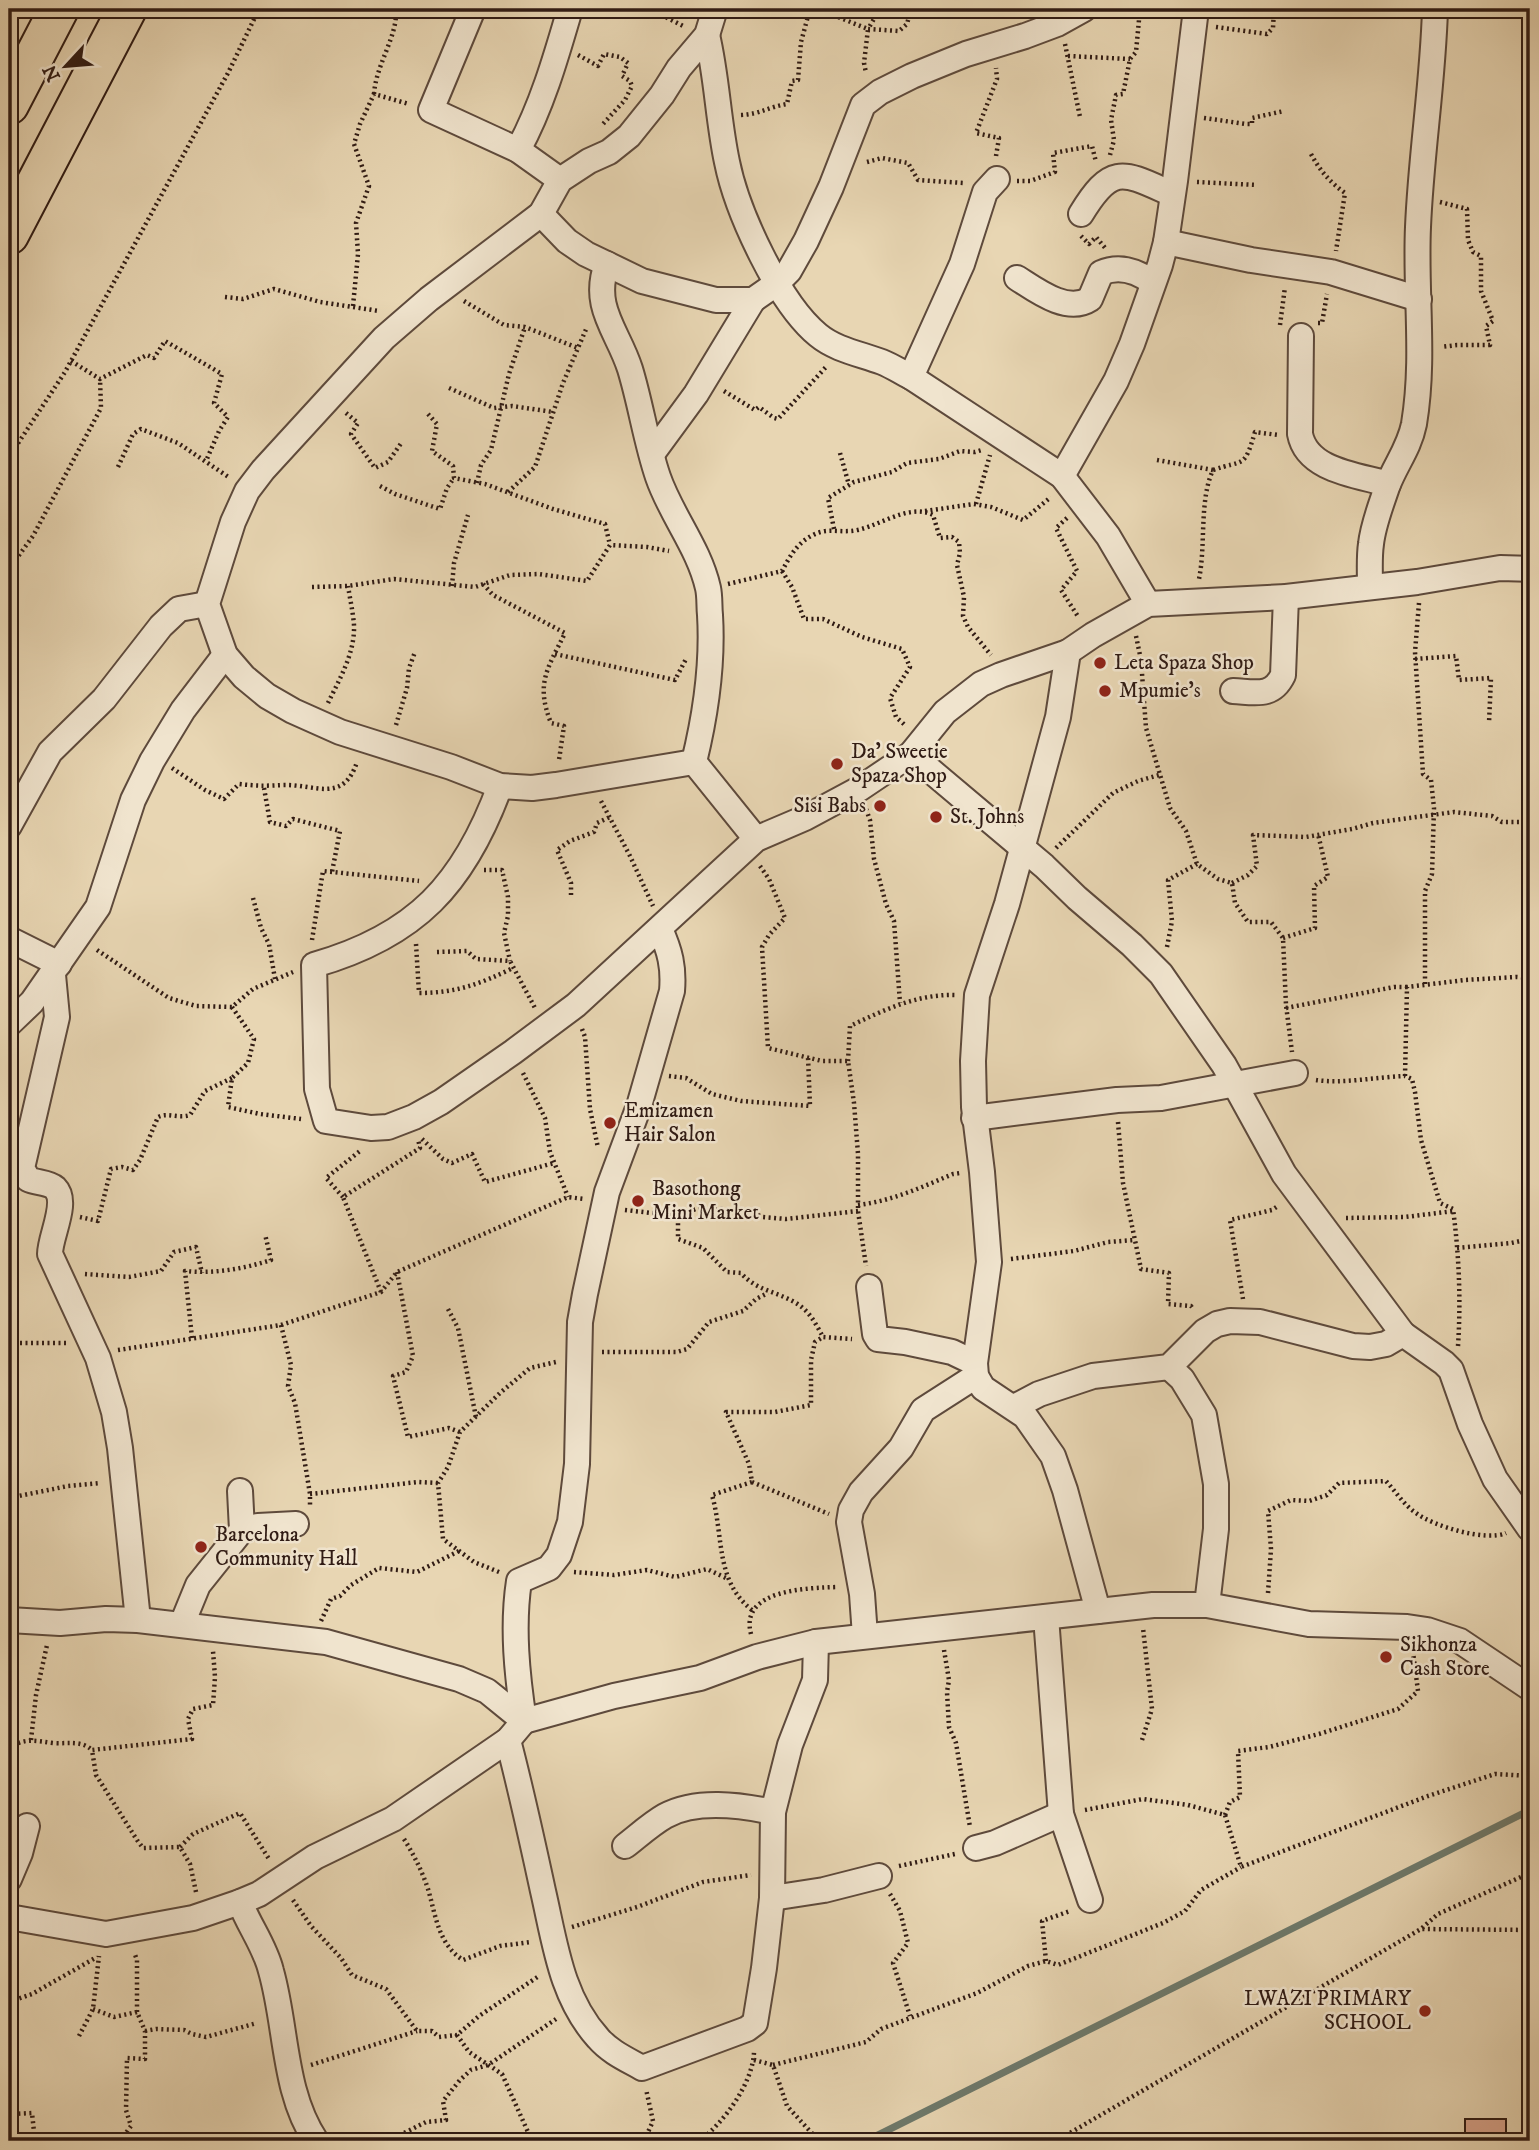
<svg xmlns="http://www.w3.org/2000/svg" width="1539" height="2150" font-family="'IM FELL DW Pica',serif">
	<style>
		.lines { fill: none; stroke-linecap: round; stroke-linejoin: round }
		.stream { stroke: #6e7a6c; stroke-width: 7 }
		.building { fill: #d8a38b; stroke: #301b14; stroke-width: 2 }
		.minor-casing { stroke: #5e4a3c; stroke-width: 28 }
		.motorway-casing { stroke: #301b14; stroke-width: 42 }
		.path { stroke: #301b14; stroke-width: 4.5; stroke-dasharray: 2 3.5; stroke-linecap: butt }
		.minor { stroke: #f0e4ce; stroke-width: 24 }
		.motorway { stroke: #e8d6b3; stroke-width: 38 }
		.poi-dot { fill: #8f2418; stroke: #f0e4ce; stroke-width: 2.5 }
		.labels { text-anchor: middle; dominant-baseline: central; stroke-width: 5; stroke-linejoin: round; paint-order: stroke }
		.poi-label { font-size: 21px; fill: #301b14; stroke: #f0e4ce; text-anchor: start }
	</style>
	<rect width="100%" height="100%" fill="#e8d6b3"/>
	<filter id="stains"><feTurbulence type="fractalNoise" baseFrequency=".00286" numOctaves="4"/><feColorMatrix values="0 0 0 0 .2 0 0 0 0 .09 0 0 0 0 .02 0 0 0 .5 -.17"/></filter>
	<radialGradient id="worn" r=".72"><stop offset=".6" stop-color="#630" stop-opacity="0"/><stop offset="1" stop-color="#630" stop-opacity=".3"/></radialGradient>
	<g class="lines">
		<polyline class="stream" points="866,2141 1530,1810"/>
	</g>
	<rect class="building" x="1465" y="2119" width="41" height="22"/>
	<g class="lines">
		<defs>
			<g id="minor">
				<polyline points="473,9 431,110 518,150 560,180"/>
				<path d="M 707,35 C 717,77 718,120 727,162 C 737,212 779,303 818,335 C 836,350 861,354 882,362 C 892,366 901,372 911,377 L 1062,476 L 1108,536 L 1148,604"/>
				<path d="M 518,150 C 542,106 556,57 570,9"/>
				<polyline points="541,214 567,241 586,254 642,281 716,300 753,300"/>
				<path d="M 1081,214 C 1112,163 1123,172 1172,194"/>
				<polyline points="1166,242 1251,260 1331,272 1419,299"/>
				<path d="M 607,264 C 591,307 618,331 630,369 C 641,405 646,442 658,477 C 671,515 699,548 708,588 C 710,597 709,606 710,615 C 713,665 706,713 694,762"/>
				<path d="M 1017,278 C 1036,290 1067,314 1090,299 L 1101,273 C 1119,265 1137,271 1152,282"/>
				<path d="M 1301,336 L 1300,434 C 1307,471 1358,475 1388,484"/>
				<polyline points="911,377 962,264 985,192 997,179"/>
				<polyline points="652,454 696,394 753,300 776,284 789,271 806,241 831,187 863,105 880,92 912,76 966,54 1025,36 1057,24 1084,9"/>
				<polyline points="1062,476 1116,381 1132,344 1160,265 1166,242 1175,181 1196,9"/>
				<path d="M 1370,586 C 1370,572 1369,557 1371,544 C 1373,525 1381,505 1387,487 C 1395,465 1409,449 1414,424 C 1425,358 1415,293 1418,227 C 1421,154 1433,82 1435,9"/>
				<path d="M 1233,691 C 1255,692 1272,698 1283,675 L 1286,597"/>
				<polyline points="911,754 1044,866 1077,898 1132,945 1161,974 1224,1065 1284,1174 1403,1334"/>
				<polyline points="694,762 556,785 532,788 500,786 451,767 340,732 293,711 267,696 244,677 225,655 207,604 233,522 247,491 263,470 384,338 429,299 541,214 560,180 589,161 609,152 629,136 662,95 679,68 707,35 715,9"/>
				<polyline points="694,762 756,839"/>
				<path d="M 500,786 C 464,884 416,936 314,965 L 317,1089 L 326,1121 L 371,1128 L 388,1127 L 414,1117 L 441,1102 L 513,1052 L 576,1005 L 756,839 L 805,818 L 859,789 L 911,754 L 945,712 L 981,684 L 1001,675 L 1068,652"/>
				<polyline points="9,826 50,752 104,699 161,626 179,609 207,604"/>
				<polyline points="9,939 59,964"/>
				<path d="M 53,975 L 57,1017 L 22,1168 L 28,1179 C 36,1183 48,1182 55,1188 C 69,1202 50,1236 50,1254 L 98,1358 L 114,1412 L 120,1448 L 138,1620"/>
				<polyline points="9,1024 32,1002 98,907 133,800 152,761 183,710 225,655"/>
				<polyline points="974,1118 1117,1100 1161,1098 1295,1073"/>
				<polyline points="869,1287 875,1334 878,1339 905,1342 952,1352 975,1363"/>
				<polyline points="1169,1367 1182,1379 1204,1415 1216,1484 1216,1529 1207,1605"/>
				<polyline points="1014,1407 1039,1394 1093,1376 1169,1367 1205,1331 1217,1324 1230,1321 1260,1322 1353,1346 1370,1347 1386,1344 1403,1334 1444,1363 1451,1370 1470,1424 1495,1479 1530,1529"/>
				<polyline points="240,1491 242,1530"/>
				<polyline points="1098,1611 1065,1490 1053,1456 1025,1416 983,1388 976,1376 975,1363 989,1262 982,1172 974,1107 973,1061 977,995 1007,904 1058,717 1068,652 1093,635 1148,604 1286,597 1417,582 1500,568 1530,569"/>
				<polyline points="1046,1617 1061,1814 1090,1900"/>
				<polyline points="9,1620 60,1623 106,1619 138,1620 326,1642 459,1679 487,1691 524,1721 614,1696 700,1678 757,1657 816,1642 1153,1605 1207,1605 1309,1624 1407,1627 1427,1630 1460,1641 1530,1688"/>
				<polyline points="182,1624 198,1585 242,1530 258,1526 296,1524"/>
				<polyline points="865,1636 862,1594 849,1522 851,1510 861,1492 901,1448 923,1410 976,1376"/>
				<path d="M 508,1740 C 521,1790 532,1840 543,1891 C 555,1943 561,1997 598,2038 C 610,2052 626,2059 642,2068 L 747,2029 L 755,2023 L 764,1968 L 772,1898 L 773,1812 L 790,1745 L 815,1680 L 816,1642"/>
				<path d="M 625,1846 C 638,1836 651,1824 665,1816 C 696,1799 740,1805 773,1812"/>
				<polyline points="976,1848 995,1843 1061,1814"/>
				<polyline points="9,1879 20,1853 27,1826"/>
				<polyline points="772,1898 824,1890 879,1876"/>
				<path d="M 240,1902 C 249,1926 265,1946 271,1971 C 287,2027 283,2092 316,2141"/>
				<path d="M 9,1917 L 106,1934 L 193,1918 L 240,1902 L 259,1894 L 315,1857 L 393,1819 L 508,1740 L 524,1721 C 517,1675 512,1627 519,1581 L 549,1568 L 559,1555 L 570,1522 L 577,1464 L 580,1322 L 585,1294 L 607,1192 L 639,1106 L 672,991 C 674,967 670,951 660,929"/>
			</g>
			<g id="motorway">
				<polyline points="9,105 59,9"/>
				<polyline points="9,235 127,9"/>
			</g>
		</defs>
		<use href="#minor" class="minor-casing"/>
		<use href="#motorway" class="motorway-casing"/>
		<g class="path">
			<polyline points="656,9 654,11 685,27"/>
			<polyline points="818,9 868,29 864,63 866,73"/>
			<polyline points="876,9 875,17 868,29 899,31 907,24 911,9"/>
			<polyline points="1216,27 1267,34 1273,28 1274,9"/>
			<polyline points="1065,44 1080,117"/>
			<polyline points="578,55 598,66 604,54 620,57 628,63 622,76 630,81 632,86 625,100 602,125"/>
			<polyline points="1068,56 1130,59"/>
			<path d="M 374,94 C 376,64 398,36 396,9"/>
			<path d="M 741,115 C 761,114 768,107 787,104 L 792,81 L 798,80 L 801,42 L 810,9"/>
			<polyline points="1204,118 1246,124 1252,124 1252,118 1284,111"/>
			<path d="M 1311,154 C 1320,171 1330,182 1345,193 L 1336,251"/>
			<polyline points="1110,155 1114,140 1111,120 1116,95 1123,94 1130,59 1136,52 1140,9"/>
			<polyline points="996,156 999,138 976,133 997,79 996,68"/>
			<polyline points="867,162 882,158 908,163 918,180 963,183"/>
			<polyline points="1017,181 1030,181 1055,172 1053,153 1092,146 1096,162"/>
			<polyline points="1197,182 1257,185"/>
			<polyline points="1440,202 1467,209 1468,240 1473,252 1481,256 1481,291 1493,321 1486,326 1490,345 1457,345 1441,347"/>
			<polyline points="1081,236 1089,244 1096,237 1106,249"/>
			<polyline points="225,297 243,299 274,289 320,302 379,311"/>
			<polyline points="464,301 504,325 525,327 578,348"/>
			<polyline points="353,306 358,254 356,223 369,186 354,144 360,124 374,94 409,104"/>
			<polyline points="1318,323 1322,323 1327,294"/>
			<polyline points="1280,325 1285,287"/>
			<polyline points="71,361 100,379 147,355 154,358 165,341 222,374 214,403 228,417 219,431 206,461"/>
			<polyline points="449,388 494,408 512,406 553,412"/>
			<polyline points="724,391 755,410 759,407 774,418 778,419 826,367"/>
			<polyline points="346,413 358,423 351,434 375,468 388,462 402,442"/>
			<polyline points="428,414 437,424 432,451 453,466 454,478 485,484 553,509 605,524 610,545"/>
			<polyline points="840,453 849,485"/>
			<polyline points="9,457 65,372 228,73 259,9"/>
			<path d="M 1157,460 L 1213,470 C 1199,500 1206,545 1199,579"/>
			<polyline points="118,467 133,434 141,429 178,443 230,478"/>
			<path d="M 1213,470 C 1245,459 1244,469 1255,432 L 1278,435"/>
			<polyline points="477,483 481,465 491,450 509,374 525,327"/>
			<polyline points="380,486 395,494 440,509 447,488 454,478"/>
			<polyline points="508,492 535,467 563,383 587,327"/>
			<polyline points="976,504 990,455"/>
			<polyline points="925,511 974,504 991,507 1023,520 1051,497"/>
			<polyline points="1067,518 1056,528 1077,571 1061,590 1079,618"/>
			<polyline points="834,529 828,498 854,482 892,472 907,463 939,459 960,451 975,452 982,450"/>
			<polyline points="9,569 33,536 101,408 100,379"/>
			<polyline points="782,571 792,587 804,619 823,619 862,637 902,649 910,667 890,698 896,717 906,726"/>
			<path d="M 483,584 L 493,595 L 565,633 C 548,668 535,683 551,723 L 564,726 L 559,760"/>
			<path d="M 728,584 L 782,571 C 790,556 797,543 813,535 C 826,528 837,532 850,531 C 875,530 907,502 933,515 L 940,538 L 952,537 L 959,542 L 960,553 L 957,565 L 964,597 L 963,616 L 968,627 L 991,655"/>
			<polyline points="452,586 454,563 468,515"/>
			<polyline points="312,587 348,586 394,579 475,587 510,575 539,574 587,581 610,545 647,547 669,551"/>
			<polyline points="1419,603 1415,652 1423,774 1431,780 1434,808 1432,874 1425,891 1425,984"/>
			<polyline points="1136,636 1141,660 1146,728 1170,808 1186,831 1197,864 1218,879 1232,883 1235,903 1248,922 1271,922 1283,938 1286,1005 1292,1052"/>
			<polyline points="555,654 675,680 686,659"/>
			<polyline points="1415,659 1456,656 1459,680 1491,678 1489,723"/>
			<path d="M 328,703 C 340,678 355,653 354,625 C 353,612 350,599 348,586"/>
			<polyline points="396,725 407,688 409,668 415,652"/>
			<path d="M 172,768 L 205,790 L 224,799 L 239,784 C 257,786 265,786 283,785 C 315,784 343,804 357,762"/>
			<polyline points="264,788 270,822 286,826 293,819 340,831 332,872"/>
			<polyline points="601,801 630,856 653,906"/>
			<polyline points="866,809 870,820 874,859 886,904 894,921 900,1003"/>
			<polyline points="1056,848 1113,793 1138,781 1159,775"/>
			<polyline points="760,866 769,879 785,918 769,935 762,947 768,1048 822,1061 848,1061 854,1103 858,1154 858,1211 866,1266"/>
			<polyline points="484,870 502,870 508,897 508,916 504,933 510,961"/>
			<polyline points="1232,883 1248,875 1257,866 1253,835 1306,837 1352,829 1373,823 1454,812 1492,816 1502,822 1530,822"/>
			<polyline points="571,895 571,883 557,850 570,841 594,832 597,823 610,817"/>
			<polyline points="253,898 261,928 269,944 275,979"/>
			<polyline points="1283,938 1315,928 1314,886 1328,877 1318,834"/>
			<polyline points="312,940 323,871 419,881"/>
			<path d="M 416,944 L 419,993 C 456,993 480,984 513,968"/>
			<polyline points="1167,947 1172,921 1168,880 1197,864"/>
			<polyline points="97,950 169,998 196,1006 232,1007 253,989 293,972"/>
			<polyline points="437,952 467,951 476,959 510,961 535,1008"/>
			<polyline points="232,1007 254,1039 248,1063 232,1078 228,1107 260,1114 301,1119"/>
			<polyline points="1286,1008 1394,987 1407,987"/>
			<polyline points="582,1029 585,1037 590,1109 598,1148"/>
			<path d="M 848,1061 L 850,1026 C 884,1010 917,994 955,995"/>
			<polyline points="523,1073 545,1118 550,1152 568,1197"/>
			<polyline points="669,1076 686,1078 712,1094 741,1101 810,1106 808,1057"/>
			<polyline points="1405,1076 1407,987 1465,980 1516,977 1530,978"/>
			<path d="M 1316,1080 C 1342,1084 1377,1077 1405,1076 L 1412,1079 L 1415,1092 L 1421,1140 L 1440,1203 L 1453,1209 C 1459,1254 1461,1300 1458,1346"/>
			<polyline points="1118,1122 1123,1183 1141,1269 1169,1273 1168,1304 1191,1306 1194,1310"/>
			<polyline points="422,1139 443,1159 452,1163 472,1154 485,1182 554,1163"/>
			<polyline points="343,1197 326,1178 360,1151"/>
			<path d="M 858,1205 C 892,1201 922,1187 953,1174 L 960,1173"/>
			<path d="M 625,1210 L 678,1216 L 678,1239 L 703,1248 L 727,1272 L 741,1273 C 758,1293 785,1292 804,1309 C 812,1316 818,1328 823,1337 L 852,1339"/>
			<polyline points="678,1216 698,1208 745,1210 763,1217 786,1219 858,1211"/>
			<path d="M 80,1217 L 98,1221 L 111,1169 L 122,1167 L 133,1170 L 140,1160 L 158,1117 C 168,1112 178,1119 190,1115 L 205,1091 L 232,1078"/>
			<polyline points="1346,1218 1405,1217 1454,1211"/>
			<polyline points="1457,1248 1511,1243 1530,1239"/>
			<polyline points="1011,1259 1074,1251 1108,1242 1134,1240"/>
			<polyline points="397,1272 413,1356 406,1372 393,1376 408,1437 449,1428 460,1432"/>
			<polyline points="85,1274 129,1277 161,1271 174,1252 196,1247 202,1273"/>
			<polyline points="381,1292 343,1197 420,1148 418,1139"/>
			<polyline points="1243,1299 1230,1220 1272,1210 1278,1206"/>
			<polyline points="448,1309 458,1328 476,1417"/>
			<polyline points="281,1325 291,1365 288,1386 295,1403 310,1494 310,1506"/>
			<path d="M 192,1338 L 185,1271 C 214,1274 243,1269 271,1260 L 265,1234"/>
			<polyline points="9,1343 68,1343"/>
			<polyline points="118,1350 281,1325 381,1292 397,1272 568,1197 584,1199"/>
			<polyline points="602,1352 677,1352 687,1349 709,1322 743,1311 756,1299 768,1293"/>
			<polyline points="752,1482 829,1514"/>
			<polyline points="310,1494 418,1482 438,1483"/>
			<polyline points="9,1498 68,1486 100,1483"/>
			<polyline points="499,1572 474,1562 443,1539 438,1483 448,1467 460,1432 500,1393 530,1368 556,1362"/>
			<polyline points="574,1572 614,1575 647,1570 675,1577 707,1569 726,1578"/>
			<path d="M 1268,1593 L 1271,1549 L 1268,1511 L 1291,1500 L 1309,1501 L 1327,1495 L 1339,1483 L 1386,1481 C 1396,1492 1404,1505 1416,1513 C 1433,1526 1486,1542 1506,1533"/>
			<path d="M 752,1610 C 715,1581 724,1537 712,1495 L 752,1482 L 749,1464 L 726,1412 L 775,1412 L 811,1405 L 811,1360 L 815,1342 L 823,1337"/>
			<polyline points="321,1621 331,1599 340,1596 351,1585 379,1568 417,1572 459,1551"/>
			<path d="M 751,1634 C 739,1589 808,1588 838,1587"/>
			<polyline points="944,1650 949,1680 947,1692 949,1727 956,1743 970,1827"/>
			<polyline points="31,1740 36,1695 47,1645"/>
			<polyline points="1142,1740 1152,1709 1143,1628"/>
			<path d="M 9,1749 C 23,1737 36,1741 53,1743 C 68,1744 81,1740 92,1750"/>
			<polyline points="1085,1810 1143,1799 1188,1805 1225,1815 1241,1867 1428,1796 1495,1774 1530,1776"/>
			<polyline points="1225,1815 1230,1802 1240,1797 1238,1751 1269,1747 1319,1734 1398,1709 1418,1691 1413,1652"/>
			<path d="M 404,1839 C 414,1855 422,1871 428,1889 C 436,1916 438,1944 463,1960 L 500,1946 L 531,1942"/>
			<polyline points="180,1847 193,1834 240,1813 269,1859"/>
			<polyline points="899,1866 955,1854"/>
			<polyline points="196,1892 190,1864 180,1847 143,1848 137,1840 96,1775 92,1750 192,1739 188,1719 193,1709 213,1705 215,1677 213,1651"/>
			<polyline points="890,1894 900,1911 908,1943 893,1963 910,2016"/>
			<polyline points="293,1900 311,1926 341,1958 352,1975 386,1989 417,2031 432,2031 439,2037 457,2035"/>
			<polyline points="572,1927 637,1907 703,1882 751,1875"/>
			<polyline points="1422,1928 1438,1914 1530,1873"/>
			<polyline points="1046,1961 1042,1921 1070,1911"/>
			<polyline points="9,2002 32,1994 97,1957"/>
			<polyline points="93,2009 114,2017 137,2012"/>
			<polyline points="145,2031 156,2029 184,2030 192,2034 206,2037 257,2023"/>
			<polyline points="79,2036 93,2009 99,1956"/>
			<polyline points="754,2060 773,2065 787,2106 819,2141"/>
			<polyline points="311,2065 417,2031"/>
			<polyline points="773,2065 866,2042 881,2029 977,1993 1028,1966 1046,1961 1058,1965 1163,1923 1185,1911 1201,1890 1241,1867"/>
			<polyline points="9,2071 12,2114 32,2113 35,2141"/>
			<polyline points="120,2141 131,2126 126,2110 127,2058 145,2059 145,2031 137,2012 137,1960 134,1952"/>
			<polyline points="378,2141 402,2134 426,2122 446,2120 443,2101 460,2080 471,2070 488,2065 556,2019"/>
			<polyline points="532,2141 502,2074 469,2052 457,2035 479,2016 539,1976"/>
			<polyline points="644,2141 653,2121 646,2089"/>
			<path d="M 699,2141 C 723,2124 753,2083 754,2052"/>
			<polyline points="1056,2141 1421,1929 1530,1930"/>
		</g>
		<use href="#minor" class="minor"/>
		<use href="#motorway" class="motorway"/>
	</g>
	<g class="poi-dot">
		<circle cx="1100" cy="663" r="7"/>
		<circle cx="1105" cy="691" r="7"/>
		<circle cx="837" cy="764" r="7"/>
		<circle cx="880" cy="806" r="7"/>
		<circle cx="936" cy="817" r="7"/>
		<circle cx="610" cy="1123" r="7"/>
		<circle cx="638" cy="1201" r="7"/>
		<circle cx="201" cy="1547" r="7"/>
		<circle cx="1386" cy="1657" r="7"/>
		<circle cx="1425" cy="2011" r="7"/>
	</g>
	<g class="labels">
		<g class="poi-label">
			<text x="1114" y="663">Leta Spaza Shop</text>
			<text x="1119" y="691">Mpumie's</text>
			<text x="851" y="752">Da' Sweetie<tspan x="851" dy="24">Spaza Shop</tspan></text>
			<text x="866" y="806" text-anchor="end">Sisi Babs</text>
			<text x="950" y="817">St. Johns</text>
			<text x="624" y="1111">Emizamen<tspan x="624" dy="24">Hair Salon</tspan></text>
			<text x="652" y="1189">Basothong<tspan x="652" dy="24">Mini Market</tspan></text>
			<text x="215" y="1535">Barcelona<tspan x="215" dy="24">Community Hall</tspan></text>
			<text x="1400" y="1645">Sikhonza<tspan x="1400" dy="24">Cash Store</tspan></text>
			<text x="1411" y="1999" text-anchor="end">LWAZI PRIMARY<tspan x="1411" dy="24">SCHOOL</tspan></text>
		</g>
	</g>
	<rect width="1539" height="2150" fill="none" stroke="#e8d6b3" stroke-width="35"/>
	<rect x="10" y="10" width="1518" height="2129" fill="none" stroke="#301b14" stroke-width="3.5"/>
	<rect x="18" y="18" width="1504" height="2115" fill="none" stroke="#301b14" stroke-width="2"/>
	<g transform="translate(66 66) rotate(244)" stroke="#f0e4ce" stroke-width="5" paint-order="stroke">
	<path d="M0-5L12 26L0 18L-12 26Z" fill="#301b14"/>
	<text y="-10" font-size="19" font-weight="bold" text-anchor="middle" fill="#301b14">N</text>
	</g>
	<rect width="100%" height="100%" filter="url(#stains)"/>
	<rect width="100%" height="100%" fill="url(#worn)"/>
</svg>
